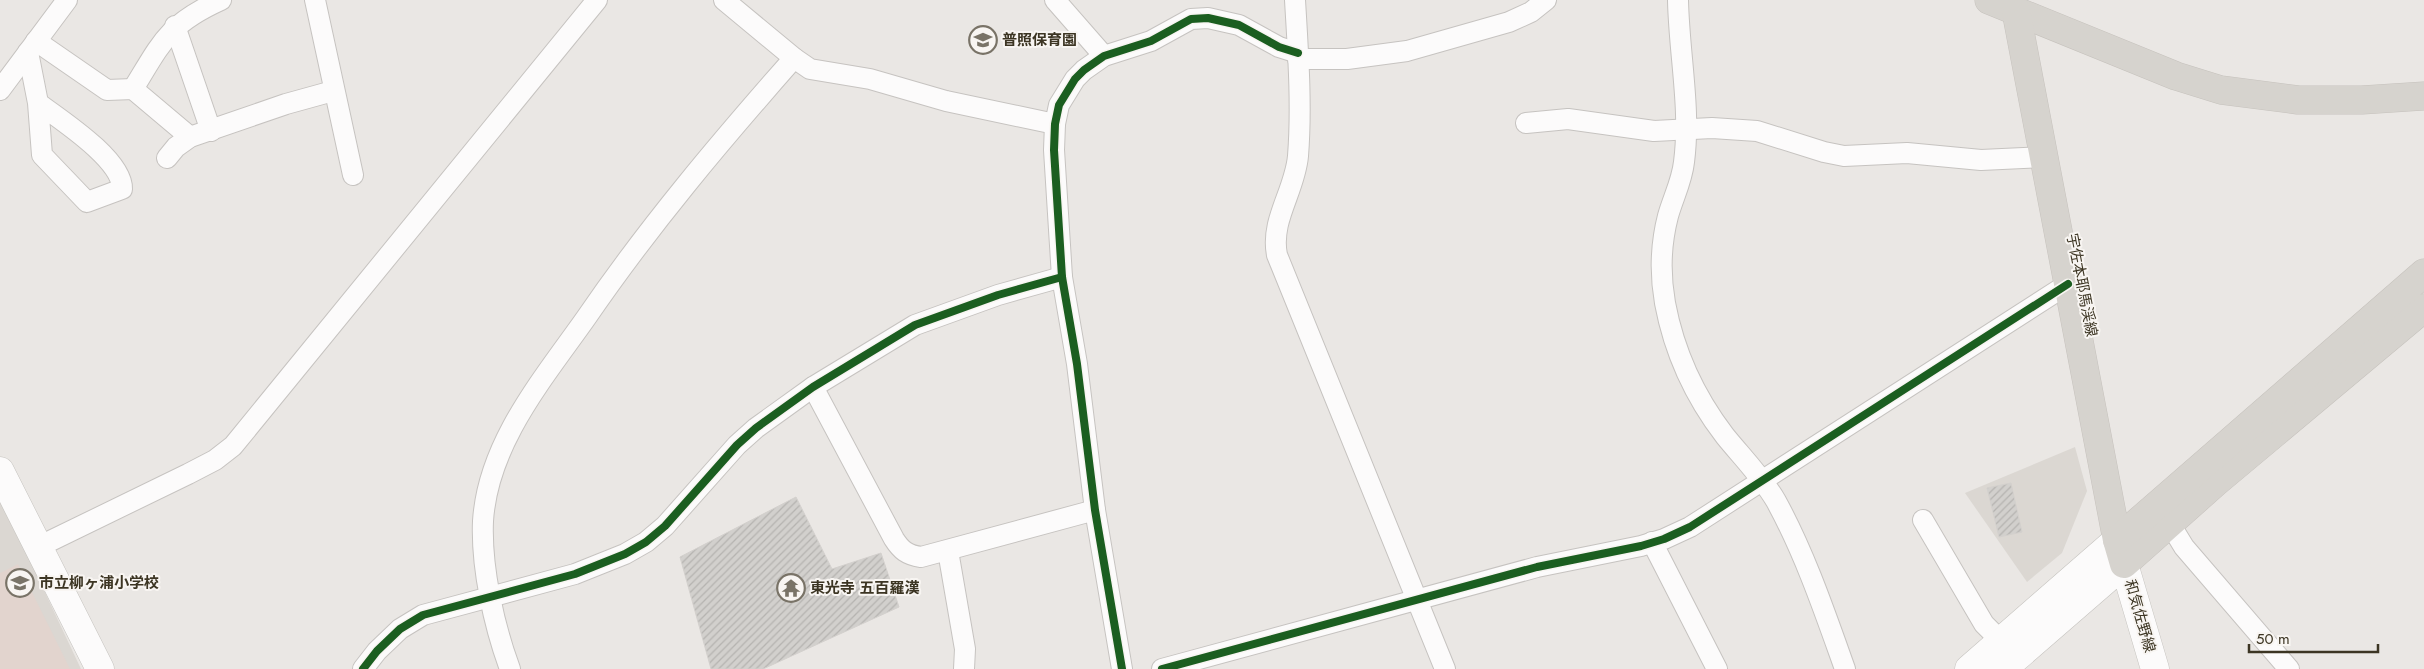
<svg xmlns="http://www.w3.org/2000/svg" width="2424" height="669" font-family="Jost,'Noto Sans JP',sans-serif">
	<style>
		.built { fill: #dbd7d2 }
		.pitch { fill: #e2d4ce }
		.building { fill: url(#building-hatch); stroke: #d3d0cd }
		.lines { fill: none; stroke-linecap: round; stroke-linejoin: round }
		.street-casing { stroke: #c6c3c0; stroke-width: 22 }
		.secondary-casing { stroke: #c5c3bf; stroke-width: 29 }
		.primary-casing { stroke: #c6c2bd; stroke-width: 29 }
		.street { stroke: #fcfbfb; stroke-width: 20 }
		.secondary { stroke: #fcfbfb; stroke-width: 28 }
		.primary { stroke: #d6d3ce; stroke-width: 28 }
		.cycleway-casing { stroke: #f8f5f2; stroke-width: 11 }
		.cycleway { stroke: #1b5e20; stroke-width: 8 }
		.labels { text-anchor: middle; dominant-baseline: central; stroke-width: 4; stroke-linejoin: round; paint-order: stroke }
		.poi-label { font-size: 15px; font-weight: bold; fill: #3c3523; stroke: #f8f5f2; text-anchor: start }
		.street-label { font-size: 15px; fill: #3c3523; stroke: #f8f5f2 }
	</style>
	<defs>
		<pattern id="building-hatch" width="6" height="6" patternUnits="userSpaceOnUse" patternTransform="scale(1.25)"><rect width="6" height="6" fill="#d2d0cd"/><path d="M-1 1l2-2M0 6l6-6M5 7l2-2" fill="none" stroke="#b5b3b0"/></pattern>
	</defs>
	<rect width="100%" height="100%" fill="#eae7e4"/>
	<g class="built">
		<polygon points="2075,447 2087,491 2062,553 2027,582 1965,493"/>
		<polygon points="0,497 81,669 0,669"/>
	</g>
	<polygon class="pitch" points="18,564 70,669 0,669 0,573"/>
	<g class="building">
		<polygon points="2011,483 2022,532 1999,537 1987,488"/>
		<polygon points="796,497 832,569 881,553 899,607 763,669 711,669 680,557"/>
	</g>
	<g class="lines">
		<defs>
			<g id="street">
				<polyline points="315,0 353,175"/>
				<polyline points="724,0 794,58 810,69 870,79 946,101 1055,124"/>
				<polyline points="1055,0 1104,56"/>
				<path d="M 1295,0 C 1298,51 1302,105 1298,156 C 1295,191 1270,220 1277,255 L 1445,669"/>
				<path d="M 1678,0 C 1679,54 1691,108 1684,162 C 1682,181 1673,198 1668,216 C 1661,243 1660,275 1665,303 C 1674,351 1695,397 1725,436 C 1742,457 1762,477 1776,501 C 1805,554 1825,613 1845,669"/>
				<polyline points="175,26 211,131"/>
				<polyline points="36,41 107,90 133,89"/>
				<path d="M 28,52 L 38,103 L 42,155 L 87,202 L 122,189 C 123,160 61,120 38,103"/>
				<polyline points="1298,59 1347,59 1407,51 1509,22 1531,12 1546,0"/>
				<polyline points="0,90 67,0"/>
				<polyline points="1526,123 1568,119 1654,131 1712,128 1757,131 1824,152 1844,156 1907,153 1981,160 2045,157"/>
				<path d="M 190,137 L 133,89 C 162,42 168,24 221,0"/>
				<polyline points="167,158 176,147 190,137 286,104 333,91"/>
				<path d="M 813,387 L 894,539 C 901,550 907,555 921,557 L 1095,510"/>
				<polyline points="1923,520 1984,624 2001,641"/>
				<polyline points="2170,524 2184,547 2289,669"/>
				<polyline points="1652,542 1717,669"/>
				<polyline points="38,547 188,474 215,460 233,446 597,0"/>
				<polyline points="948,551 965,649 964,669"/>
				<polyline points="363,669 377,651 400,629 423,615 575,574 625,554 646,542 665,526 737,445 756,428 813,387 915,325 998,295 1062,277"/>
				<path d="M 510,669 C 494,626 481,567 483,521 C 488,443 543,379 586,318 C 649,226 720,142 794,58"/>
				<polyline points="1122,669 1095,510 1077,364 1062,277 1054,150 1055,124 1059,105 1075,79 1084,70 1104,56 1151,41 1191,19 1208,18 1239,25 1279,47 1298,53"/>
				<polyline points="1162,669 1537,567 1641,546 1664,539 1690,527 2068,284"/>
			</g>
			<g id="secondary">
				<polyline points="0,471 100,669"/>
				<polyline points="1969,669 2117,540"/>
				<polyline points="2003,669 2124,564 2155,669"/>
			</g>
			<g id="primary">
				<polyline points="1989,0 2176,76 2221,90 2298,100 2362,100 2424,96"/>
				<polyline points="2016,11 2117,540 2124,564 2215,483 2424,308"/>
				<polyline points="2117,540 2424,273"/>
			</g>
		</defs>
		<use href="#street" class="street-casing"/>
		<use href="#secondary" class="secondary-casing"/>
		<use href="#primary" class="primary-casing"/>
		<use href="#street" class="street"/>
		<use href="#secondary" class="secondary"/>
		<use href="#primary" class="primary"/>
		<defs>
			<g id="cycleway">
				<polyline points="363,669 377,651 400,629 423,615 575,574 625,554 646,542 665,526 737,445 756,428 813,387 915,325 998,295 1062,277"/>
				<polyline points="1122,669 1095,510 1077,364 1062,277 1054,150 1055,124 1059,105 1075,79 1084,70 1104,56 1151,41 1191,19 1208,18 1239,25 1279,47 1298,53"/>
				<polyline points="1162,669 1537,567 1641,546 1664,539 1690,527 2068,284"/>
			</g>
		</defs>
		<use href="#cycleway" class="cycleway-casing"/>
		<use href="#cycleway" class="cycleway"/>
	</g>
	<defs>
		<symbol id="school-ring" viewBox="-11 -11 22 22"><circle r="9.5" fill="#f8f5f2" stroke="#797367" stroke-width="1.5"/><path d="M0-5L7-2L0 1L-7-2ZM-4 1L0 2.5L4 1V4Q0 6-4 4Z" fill="#797367"/></symbol>
		<symbol id="temple-ring" viewBox="-11 -11 22 22"><circle r="9.5" fill="#f8f5f2" stroke="#797367" stroke-width="1.5"/><path d="M0-6L5-2H3V0L6.5 2.5H4V6H1.5V3h-3V6H-4V2.5H-6.5L-3 0V-2H-5Z" fill="#797367"/></symbol>
	</defs>
	<g fill-rule="evenodd">
		<use href="#school-ring" x="967" y="24" width="32" height="32"/>
		<use href="#school-ring" x="4" y="567" width="32" height="32"/>
		<use href="#temple-ring" x="775" y="572" width="32" height="32"/>
	</g>
	<g class="labels">
		<g class="poi-label">
			<text x="1002" y="40">普照保育園</text>
			<text x="39" y="583">市立柳ヶ浦小学校</text>
			<text x="810" y="588">東光寺 五百羅漢</text>
		</g>
		<g class="street-label">
			<text transform="translate(2082 285) rotate(79)">宇佐本耶馬渓線</text>
			<text transform="translate(2140 616) rotate(74)">和気佐野線</text>
		</g>
	</g>
	<path d="M2249 644v8h129v-8" fill="none" stroke="#3c3523" stroke-width="2.5"/>
	<text x="2256" y="644" font-size="15" fill="#3c3523" stroke="#f8f5f2" stroke-width="4" paint-order="stroke">50 m</text>
</svg>
